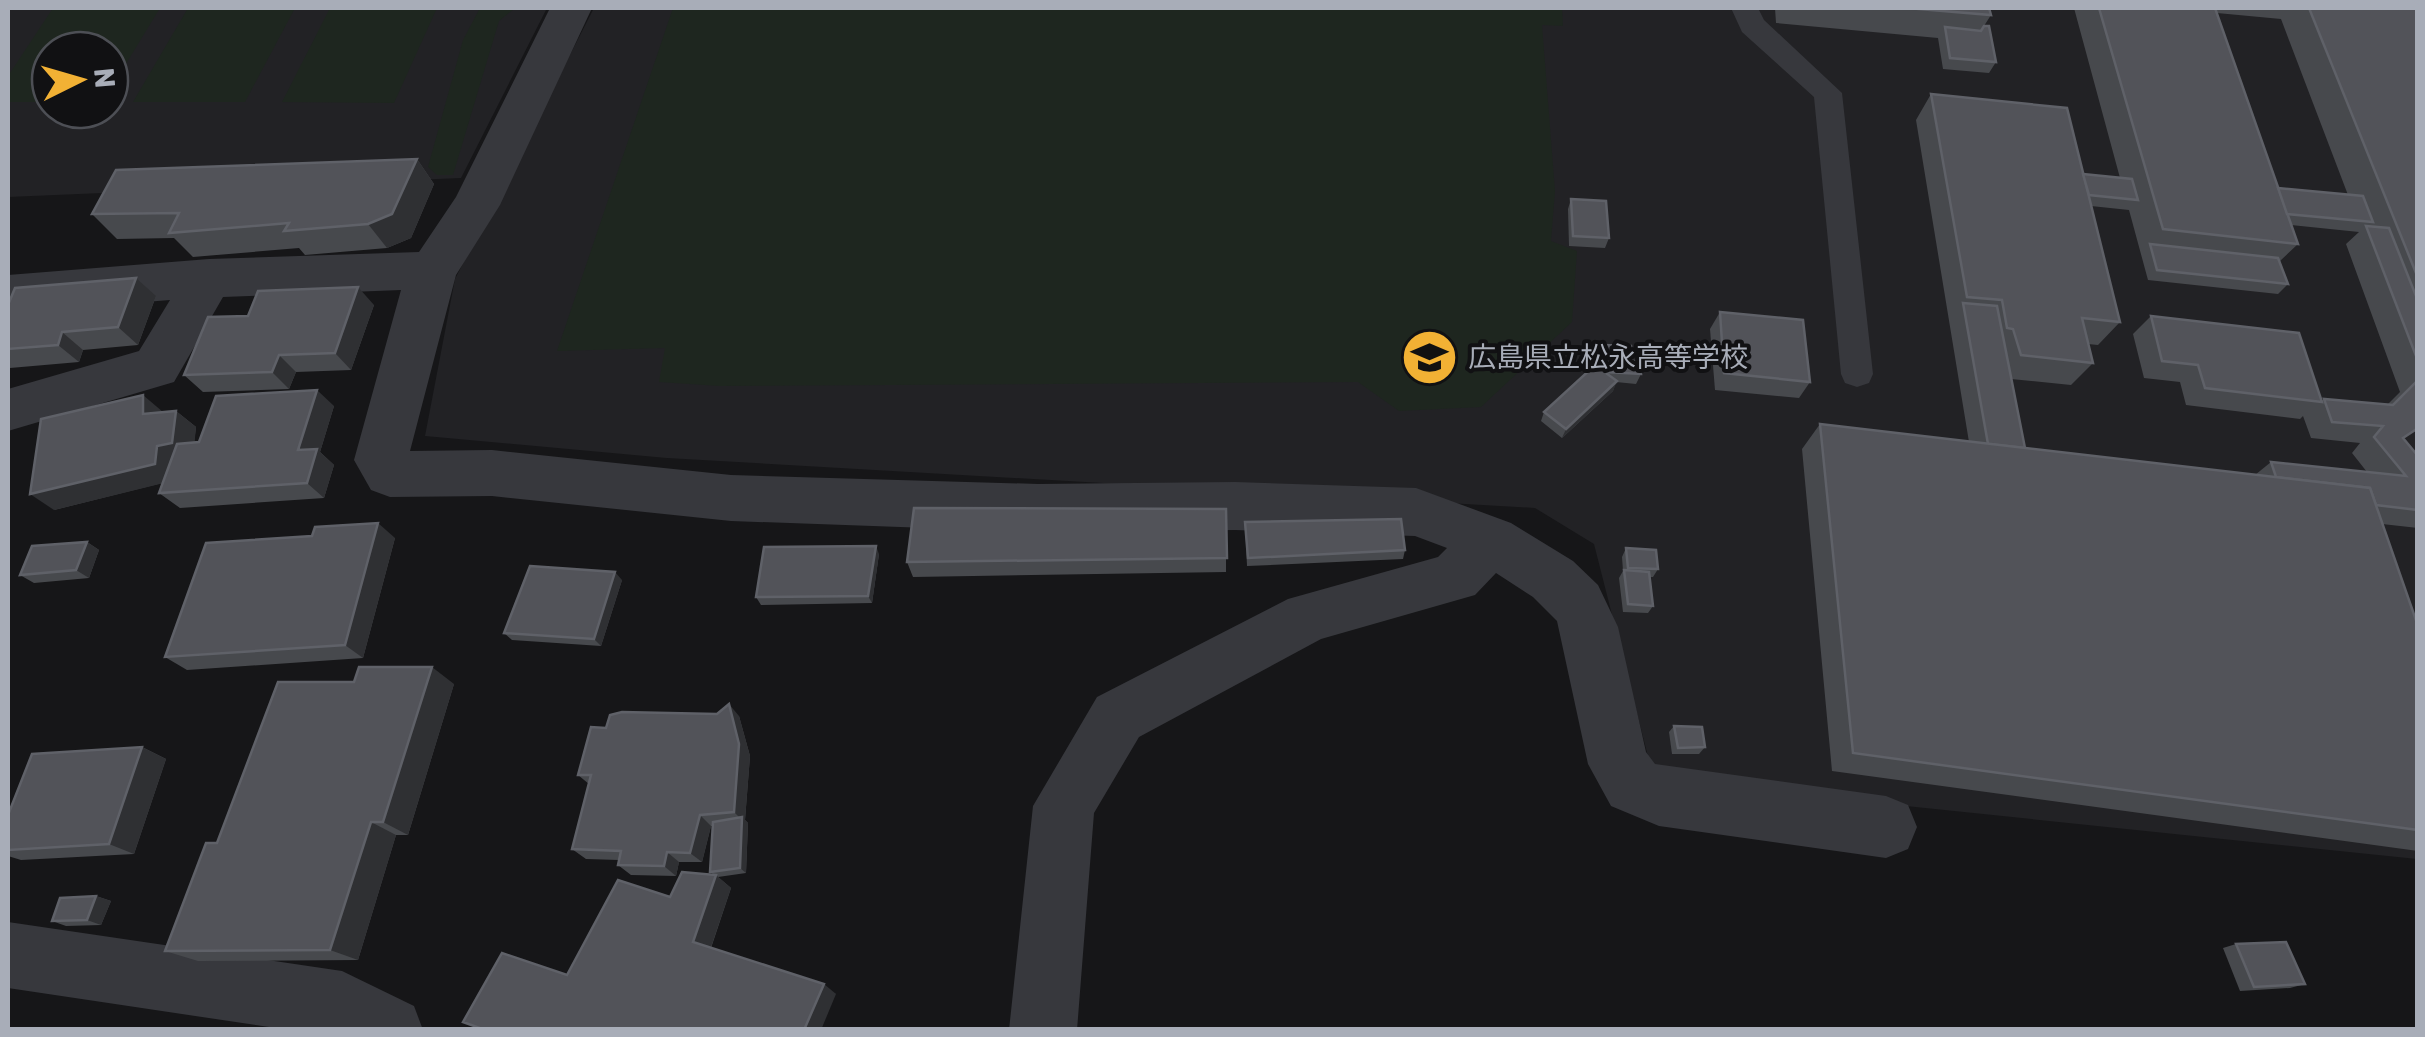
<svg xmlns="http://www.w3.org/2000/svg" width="2425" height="1037" font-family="Rubik,'Noto Sans JP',sans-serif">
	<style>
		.built { fill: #222225; fill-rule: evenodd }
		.green { fill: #1e261f }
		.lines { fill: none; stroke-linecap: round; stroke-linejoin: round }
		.service { fill: #37383d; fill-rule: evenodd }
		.minor { fill: #37383d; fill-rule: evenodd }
		.wall { fill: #47494d; fill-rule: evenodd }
		.shaded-wall { fill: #2f3033 }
		.building { fill: #525359; stroke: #5f6168; stroke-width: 2.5 }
		.labels { text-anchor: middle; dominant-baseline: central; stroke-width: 8; stroke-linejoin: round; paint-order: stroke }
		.poi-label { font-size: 28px; fill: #a8adb8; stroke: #111113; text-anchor: start }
	</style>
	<rect width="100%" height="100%" fill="#161618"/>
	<g class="built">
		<path d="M 8,8 L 547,8 L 461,178 L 8,197 ZM 50,50 L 110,50 L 110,110 L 50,110 Z"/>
		<polygon points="594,8 2417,8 2417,859 1654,780 1594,544 1535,508 667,458 425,436 455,279"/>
	</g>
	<g class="green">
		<polygon points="53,8 160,8 110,90 110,50 50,50 50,102 8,102 8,76"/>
		<polygon points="188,8 295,8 245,102 133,102"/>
		<polygon points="330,8 437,8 394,103 282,102"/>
		<polygon points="480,8 515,8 499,21 453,175 437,175 428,167 463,40"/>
		<polygon points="673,8 1562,8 1563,26 1542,25 1555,191 1551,241 1577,251 1572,322 1481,407 1399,411 1358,382 720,386 659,382 665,348 557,351"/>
	</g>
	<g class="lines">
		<polygon class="service" points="1731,8 1758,8 1764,20 1842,93 1873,374 1869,383 1857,387 1845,383 1841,374 1814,97 1742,32"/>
		<g class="minor">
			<polygon points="550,8 592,8 500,205 456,275 410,451 492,450 731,475 1038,484 1235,482 1416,488 1511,523 1573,561 1598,585 1618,627 1646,752 1655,764 1886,796 1908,805 1917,827 1908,849 1886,858 1659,826 1611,806 1588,764 1557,621 1533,597 1496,573 1475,595 1321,639 1139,737 1094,813 1077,1030 1009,1030 1033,806 1097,697 1288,599 1438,557 1447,548 1415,536 1235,530 1038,532 731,521 492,496 390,497 371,490 354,460 401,290 223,297 174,382 8,431 8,389 139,351 170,300 8,313 8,275 209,259 419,252 456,197"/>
			<polygon points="8,922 342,971 414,1006 423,1030 289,1030 8,988"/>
		</g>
	</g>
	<g class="wall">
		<polygon points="1775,8 1989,8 1991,15 1984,26 1996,62 1989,73 1943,69 1938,38 1776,23"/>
		<path d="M 2072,8 L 2418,8 L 2418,428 L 2403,438 L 2418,456 L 2418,528 L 2382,524 L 2418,626 L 2418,851 L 1832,771 L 1802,449 L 1820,424 L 1969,442 L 1916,120 L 1931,94 L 2083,174 L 2120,178 L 2074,8 ZM 2217,13 L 2281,19 L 2348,195 L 2278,188 ZM 2091,206 L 2129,210 L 2148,280 L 2278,294 L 2288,284 L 2280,261 L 2298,244 L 2291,225 L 2359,232 L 2346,244 L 2400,392 L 2388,404 L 2324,399 L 2321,401 L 2151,316 L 2133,334 L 2144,378 L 2180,382 L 2186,405 L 2300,419 L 2303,416 L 2311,438 L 2360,443 L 2352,453 L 2367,472 L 2271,462 L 2255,475 L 2024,448 L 2011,379 L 2071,385 L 2093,363 L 2088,344 L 2098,345 L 2120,322 Z"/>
		<polygon points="417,159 434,184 411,238 387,248 305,255 299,248 193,257 174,238 117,239 92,214"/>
		<polygon points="1571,199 1609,238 1605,248 1569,246 1568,209"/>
		<polygon points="156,296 138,345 83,350 79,362 10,368 8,366 8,305"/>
		<polygon points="374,305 351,370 296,372 289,389 203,392 184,375 248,316"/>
		<polygon points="1720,312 1810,382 1799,398 1715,390 1710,329"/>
		<polygon points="1603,345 1632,361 1641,374 1636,384 1616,382 1613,391 1562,438 1541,421 1544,412 1601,369 1599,354"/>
		<polygon points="334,406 320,452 334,465 324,498 180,508 159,493 162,483 54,510 163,412 176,411 196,427 194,443"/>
		<polygon points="1226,509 1226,572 913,577 907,562"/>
		<polygon points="1245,522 1405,550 1403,559 1247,566"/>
		<polygon points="312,536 395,538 363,658 187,670 165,657"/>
		<polygon points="87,542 99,550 89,578 34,583 20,575"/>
		<polygon points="1626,548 1658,569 1653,577 1649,577 1653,606 1648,613 1623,612 1619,578 1623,571 1622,557"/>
		<polygon points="879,554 872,603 761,605 756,597"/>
		<polygon points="622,580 601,646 512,640 504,633"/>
		<polygon points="454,684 408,835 396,835 358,960 198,961 165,951 217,843"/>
		<polygon points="739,716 750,756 745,820 748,823 746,873 718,877 731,888 711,948 836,994 567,975 670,897 714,875 710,872 713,826 711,826 702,862 679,862 676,876 631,875 618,865 619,860 586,859 572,849 589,784 578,775 606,728"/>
		<polygon points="1674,726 1705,747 1699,754 1672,754 1669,732"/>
		<polygon points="142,747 166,759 134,854 21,860 8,856 8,815"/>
		<polygon points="96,896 111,901 101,925 66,926 52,921"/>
		<polygon points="2236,944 2305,984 2290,988 2240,991 2223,948"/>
	</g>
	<g class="shaded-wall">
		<polygon points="417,159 434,184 411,238 387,248 368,224"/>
		<polygon points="136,278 156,296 138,345 118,327"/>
		<polygon points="358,287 374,305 351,370 335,353"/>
		<polygon points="62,332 83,350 79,362 58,345"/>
		<polygon points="279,355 296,372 289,389 272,372"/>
		<polygon points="1617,381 1613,391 1562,438 1566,429"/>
		<polygon points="317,390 334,406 320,452 334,465 324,498 307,483 298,450"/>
		<polygon points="143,395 163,412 143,414"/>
		<polygon points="176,411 196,427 193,459 176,480 54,510 30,494 157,446"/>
		<polygon points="378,523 395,538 363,658 345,645"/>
		<polygon points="87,542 99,550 89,578 76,570"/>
		<polygon points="876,546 879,554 872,603 868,596"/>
		<polygon points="615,572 622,580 601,646 594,639"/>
		<polygon points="432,667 454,684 408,835 383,822"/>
		<polygon points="729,704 739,716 750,756 745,820 748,823 746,873 740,868 742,820 734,812"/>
		<polygon points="142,747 166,759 134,854 109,844"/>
		<polygon points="700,815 711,826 702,862 690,853"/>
		<polygon points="371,822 396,835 358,960 330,950"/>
		<polygon points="667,852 679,862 676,876 664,866"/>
		<polygon points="716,875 731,888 709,953 693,942"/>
		<polygon points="96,896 111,901 101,925 87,920"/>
		<polygon points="824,984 836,994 821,1030 804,1030"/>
	</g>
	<g class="building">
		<polygon points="1907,8 1989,8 1991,15"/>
		<polygon points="2099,8 2215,8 2298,244 2163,229"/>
		<polygon points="2309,8 2418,8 2418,278"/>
		<polygon points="1984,26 1989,26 1996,62 1950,58 1945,27 1981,31"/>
		<polygon points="1931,94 2067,108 2120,322 2082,318 2093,363 2021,355 2013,329 2007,328 2002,300 1967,297"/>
		<polygon points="417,159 392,214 368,224 284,231 289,223 169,233 179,213 92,214 116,170"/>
		<polygon points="2083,174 2132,179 2138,200 2089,195"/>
		<polygon points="2278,188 2363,196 2373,222 2287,214"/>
		<polygon points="1571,199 1606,201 1609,238 1573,236"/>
		<polygon points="2366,226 2389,228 2418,301 2418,361"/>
		<polygon points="2150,244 2278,258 2288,284 2157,270"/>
		<polygon points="136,278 118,327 62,332 58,345 8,349 8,305 15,288"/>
		<polygon points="358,287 335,353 279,355 272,372 184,375 208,317 248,316 258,291"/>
		<polygon points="1963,303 1997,306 2025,448 1988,444"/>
		<polygon points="1720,312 1803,320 1810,382 1724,373"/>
		<polygon points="2151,316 2299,333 2322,402 2205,388 2198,365 2162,361"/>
		<polygon points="1603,345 1631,346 1632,361 1639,361 1641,374 1606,372"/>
		<polygon points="1595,365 1617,381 1566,429 1544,412"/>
		<polygon points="2418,380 2418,428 2403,438 2418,456 2418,510 2376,505 2370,488 2276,477 2271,462 2406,476 2374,437 2383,426 2332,422 2324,399 2393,405"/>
		<polygon points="317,390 298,450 317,449 307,483 159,493 177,444 199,442 216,396"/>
		<polygon points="143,395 143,414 176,411 172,443 157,446 155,464 30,494 41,419"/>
		<polygon points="1820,424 2370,488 2418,626 2418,830 1853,753"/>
		<polygon points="914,508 1226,509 1227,558 907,562"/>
		<polygon points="1401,519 1405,550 1248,558 1245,522"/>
		<polygon points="378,523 345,645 165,657 206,543 312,536 315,527"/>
		<polygon points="87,542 76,570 20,575 32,546"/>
		<polygon points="876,546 868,596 756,597 764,547"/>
		<polygon points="1626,548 1656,550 1658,569 1628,568"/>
		<polygon points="530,566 615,572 594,639 504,633"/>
		<polygon points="1624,570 1649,572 1653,606 1628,604"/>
		<polygon points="359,667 432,667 383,822 371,822 330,950 165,951 206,843 217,843 278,682 354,682"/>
		<polygon points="729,704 739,744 734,812 700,815 690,853 667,852 664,866 618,865 621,851 572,849 591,775 578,775 591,727 606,728 610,715 622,712 717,714"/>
		<polygon points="1674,726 1702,727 1705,747 1678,748"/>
		<polygon points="142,747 109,844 8,850 8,815 32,754"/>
		<polygon points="742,817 740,868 710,872 713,822"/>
		<polygon points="682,872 716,875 693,942 824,984 804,1030 485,1030 463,1022 502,953 567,975 618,880 670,897"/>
		<polygon points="96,896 87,920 52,921 60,898"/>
		<polygon points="2286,942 2305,984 2254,987 2236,944"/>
	</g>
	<defs>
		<symbol id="school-disc" viewBox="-11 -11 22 22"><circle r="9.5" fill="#f2b134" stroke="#111113"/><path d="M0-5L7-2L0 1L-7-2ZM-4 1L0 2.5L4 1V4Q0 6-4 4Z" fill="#111"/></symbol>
	</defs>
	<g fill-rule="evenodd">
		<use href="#school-disc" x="1398" y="326" width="63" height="63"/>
	</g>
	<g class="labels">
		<g class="poi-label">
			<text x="1468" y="357">広島県立松永高等学校</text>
		</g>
	</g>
	<rect width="2425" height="1037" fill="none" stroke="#a8adb8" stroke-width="20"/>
	<g transform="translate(80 80) rotate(85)"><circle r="48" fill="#111113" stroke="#4d4f55" stroke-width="2.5"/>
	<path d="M0-8L18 38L0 25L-18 38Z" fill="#f2b134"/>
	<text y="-15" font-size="28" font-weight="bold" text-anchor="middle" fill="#a8adb8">N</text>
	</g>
</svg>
